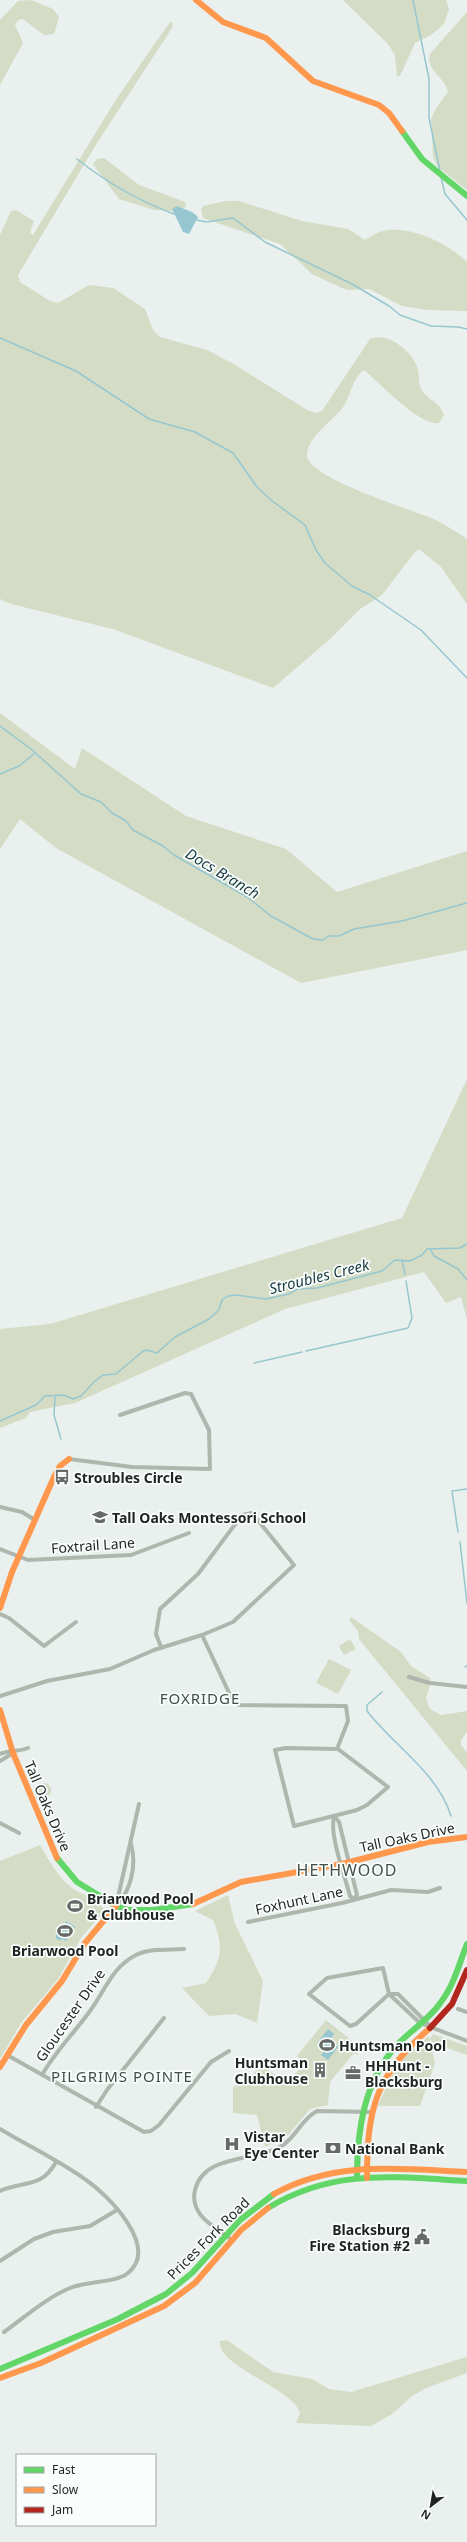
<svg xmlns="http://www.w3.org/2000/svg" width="467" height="2542" font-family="'Noto Sans',sans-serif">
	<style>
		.green { fill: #d4dcc5 }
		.water { fill: #96c7d0 }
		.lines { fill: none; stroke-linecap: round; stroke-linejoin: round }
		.stream { stroke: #96c7d0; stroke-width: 1.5 }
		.street { stroke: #aeb6ad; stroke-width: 4 }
		.fast { stroke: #63d668; stroke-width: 6 }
		.slow { stroke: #ff974d; stroke-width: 6 }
		.jam { stroke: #b3261e; stroke-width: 6 }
		.labels { text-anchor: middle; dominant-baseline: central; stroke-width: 3.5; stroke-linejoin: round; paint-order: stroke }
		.poi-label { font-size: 14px; font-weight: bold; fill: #1f2321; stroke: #f9fefc; text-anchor: start }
		.street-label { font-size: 14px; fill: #1f2321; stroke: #f9fefc }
		.water-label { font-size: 15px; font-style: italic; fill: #1a3b42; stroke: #f9fefc }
		.neighbourhood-label { font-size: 15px; letter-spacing: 1px; fill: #434e48; stroke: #f9fefc }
		.quarter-label { font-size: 16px; letter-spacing: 1px; fill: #434e48; stroke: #f9fefc }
	</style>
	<rect width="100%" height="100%" fill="#e9f0ed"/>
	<g class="green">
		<polygon points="31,0 53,9 59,17 54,34 44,35 23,19 18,20 15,25 23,43 0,85 0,20 18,1"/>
		<polygon points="343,0 446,0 449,9 444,24 431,35 415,43 400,76 397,76 395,55 388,44"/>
		<path d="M 467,12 L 467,190 L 438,167 L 433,157 L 431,119 L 435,110 L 448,92 C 445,76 425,71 430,54 Z"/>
		<path d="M 170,22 L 173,23 L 172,28 L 97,143 L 18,275 L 20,282 L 50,301 L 58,303 L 89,285 L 113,288 L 145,309 L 153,330 L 160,337 L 207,350 L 232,363 L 307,410 L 316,413 L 322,411 L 370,339 C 388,331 411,351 417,366 C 420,374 417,383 422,390 C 429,402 439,400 444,415 L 439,423 C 419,426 379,382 364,370 C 351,379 351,399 340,411 C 329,423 309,437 307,454 C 303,477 416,511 436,520 C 447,526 457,532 467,539 L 467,604 L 441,567 L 419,549 L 414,553 L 382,595 L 360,609 L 330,639 L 273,688 L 113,629 L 11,604 L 0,599 L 0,235 L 11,211 L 16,210 L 34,221 L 30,233 L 33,235 L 117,98 Z"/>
		<polygon points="104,158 139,185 185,202 186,206 180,211 154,210 119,199 93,164 97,159"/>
		<path d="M 226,201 L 239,201 L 302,221 L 348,229 L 365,240 C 373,235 379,231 388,230 C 414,227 449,244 467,262 L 467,311 L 428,310 L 402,306 L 369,289 L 348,290 L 342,288 L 312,274 L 280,244 L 203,218 L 201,210 L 203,206 Z"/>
		<polygon points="0,713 75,769 82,748 186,816 286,849 337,892 467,851 467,950 301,983 56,848 20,819 0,849"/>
		<polygon points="467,1079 467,1319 461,1297 446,1303 424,1272 285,1309 75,1403 30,1412 26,1418 0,1428 0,1329 50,1324 402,1218"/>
		<polygon points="351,1617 401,1652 411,1666 430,1678 431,1682 426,1698 430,1709 441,1715 467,1711 467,1732 461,1740 461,1745 467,1753 467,1771 359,1639 358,1631 349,1620"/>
		<polygon points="350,1639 356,1649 344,1655 339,1646"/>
		<polygon points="329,1659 351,1670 338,1694 316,1683"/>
		<circle cx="44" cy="1790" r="7"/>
		<path d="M 40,1845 C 48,1859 58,1878 72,1888 C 80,1894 102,1900 104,1911 L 81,1938 L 58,1979 L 21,2023 L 0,2059 L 0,1861 Z"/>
		<path d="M 228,1895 L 235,1924 L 263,1981 L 257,2023 L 235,2014 L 209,2016 L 182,1988 L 206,1983 C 222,1959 224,1947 213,1920 L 195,1911 Z"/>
		<polygon points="326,2020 362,2049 357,2055 354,2053 330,2082 328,2105 310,2109 288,2135 265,2147 257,2115 233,2113 233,2087 247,2080 262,2065 287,2084 305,2062 297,2056"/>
		<polygon points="433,2034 467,2046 467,2055 433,2043 430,2039"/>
		<polygon points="429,2036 435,2063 420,2106 378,2106 397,2063"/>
		<path d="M 227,2340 L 273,2372 L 312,2379 L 329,2389 L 351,2392 L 467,2357 L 467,2373 L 426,2388 L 412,2396 L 392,2414 L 371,2426 L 296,2423 L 300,2413 C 293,2388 217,2367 220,2341 Z"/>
	</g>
	<g class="water">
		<polygon points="177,206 192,212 198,217 189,234 183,232 172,209"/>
		<polygon points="66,1921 75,1927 66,1941 61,1939 60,1941 56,1938 56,1933 64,1927"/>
		<polygon points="328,2029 334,2034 330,2040 338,2047 328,2060 321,2055 325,2050 317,2043"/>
	</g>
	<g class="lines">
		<g class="stream">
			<polyline points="413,0 429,79 429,118 440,171"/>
			<path d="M 77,159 C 106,182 139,201 174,214"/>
			<polyline points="441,177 445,194 467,220"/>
			<polyline points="197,220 206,222 233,218 265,242 352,284 389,306 400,315 431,326 458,327 467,329"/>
			<polyline points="0,338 76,371 149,419 195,432 233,453 257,487 271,500 305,525 316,550 325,563 352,586 370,595 421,630 467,678"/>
			<polyline points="0,726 31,749 81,794 101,802 112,813 126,821 133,830 163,846 174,855 247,897 271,916 313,939 323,940 329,936 339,936 354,929 402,921 467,903"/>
			<polyline points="0,774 19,766 34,754"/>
			<polyline points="430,1249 434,1256 458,1269 467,1280"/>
			<polyline points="402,1260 405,1274"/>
			<polyline points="306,1351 408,1328 412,1318 406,1281"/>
			<polyline points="254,1363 302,1352"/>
			<polyline points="55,1397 54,1415 61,1439"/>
			<polyline points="0,1421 36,1405 45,1396 64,1395 73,1399 81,1396 94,1382 103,1375 116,1374 142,1352 146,1350 157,1353 175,1337 209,1319 219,1310 222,1300 228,1296 236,1295 266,1299 289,1294 297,1289 317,1288 382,1271 395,1260 410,1261 422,1255 427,1249 460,1248 467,1244"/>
			<polyline points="458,1532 452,1491 467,1489"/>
			<polyline points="460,1542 467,1603"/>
			<polyline points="465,1667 467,1666"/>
			<path d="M 382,1692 L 367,1705 L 367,1711 C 394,1746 438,1773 451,1816"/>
		</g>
		<g class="street">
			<polyline points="69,1459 132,1467 210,1469 209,1430 191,1394 185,1393 120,1415"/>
			<polyline points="0,1507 22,1512 35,1520"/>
			<polyline points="0,1549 28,1560 131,1555 189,1533"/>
			<polyline points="0,1614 9,1618 44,1646 76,1622"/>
			<polyline points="202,1635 231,1697 239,1705 346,1706 348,1721 337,1749"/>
			<polyline points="409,1677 430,1683 467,1687"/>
			<polyline points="0,1696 47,1681 110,1669 154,1650 202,1635 233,1622 294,1565 252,1513 242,1515 198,1574 160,1609 156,1634 161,1647"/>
			<polygon points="286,1748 338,1749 388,1787 367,1805 357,1810 294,1826 275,1750"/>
			<path d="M 0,1754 C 9,1750 18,1752 28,1748"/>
			<polyline points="0,1761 13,1753"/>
			<path d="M 334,1816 L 339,1822 L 357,1895 L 354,1899 L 350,1896 C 345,1876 329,1835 334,1816 Z"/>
			<polyline points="0,1823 19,1833"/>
			<polyline points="116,1906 139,1804"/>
			<path d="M 116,1906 C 131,1891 137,1865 131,1844"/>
			<polyline points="248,1922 342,1903 391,1890 428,1892 440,1888"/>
			<polyline points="458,2009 467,2012"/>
			<polyline points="431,2027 398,1994 389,1994 356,2024 350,2026 309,1994 327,1978 383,1968 389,1994 420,2023 467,2041"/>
			<polyline points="7,2055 144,2132 151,2131 159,2125 211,2062 229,2051"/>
			<path d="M 42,2075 C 55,2052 74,2033 90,2011 C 105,1991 112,1967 136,1955 C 150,1948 169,1950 184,1949"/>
			<polyline points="96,2107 107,2090 164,2018"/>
			<path d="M 0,2129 C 28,2146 60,2161 86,2180 C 108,2195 160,2247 128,2273 C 116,2283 87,2281 70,2288 C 46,2298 25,2317 4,2332"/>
			<path d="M 0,2191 C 25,2180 41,2189 56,2162"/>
			<path d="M 232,2240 C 215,2227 189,2215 195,2190 C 203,2155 252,2161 278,2148 C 295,2140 301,2119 317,2111 L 372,2112"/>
			<polyline points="0,2261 34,2239 53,2232 90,2226 117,2210"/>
		</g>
		<g class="fast">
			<polyline points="402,131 422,159 467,196"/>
			<polyline points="57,1858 77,1882 116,1906 128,1910 153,1910 193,1904"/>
			<path d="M 357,2178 C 357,2130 364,2081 397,2045 C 411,2030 430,2019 441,2002 C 454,1985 459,1964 467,1944"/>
			<path d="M 268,2208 C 333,2168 395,2177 467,2181"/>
			<polyline points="0,2369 118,2319 166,2294 192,2273 240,2220 274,2194"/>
		</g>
		<g class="slow">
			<polyline points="196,0 223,22 266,38 313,81 379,105 389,113 402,131"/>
			<polyline points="0,1608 12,1572 54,1477 60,1466 69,1459"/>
			<polyline points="0,1710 13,1753 57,1858"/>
			<polyline points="193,1904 241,1882 342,1864 428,1842 467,1837"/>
			<polyline points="0,2067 26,2025 62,1981 85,1943 116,1906"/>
			<path d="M 367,2178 C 367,2107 376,2075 430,2028"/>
			<path d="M 274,2194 C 334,2160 401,2169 467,2172"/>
			<polyline points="0,2378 41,2363 164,2306 195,2283 241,2230 268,2208"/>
		</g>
		<polyline class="jam" points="430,2028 452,2004 467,1970"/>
	</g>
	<defs>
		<symbol id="bus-bare" viewBox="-9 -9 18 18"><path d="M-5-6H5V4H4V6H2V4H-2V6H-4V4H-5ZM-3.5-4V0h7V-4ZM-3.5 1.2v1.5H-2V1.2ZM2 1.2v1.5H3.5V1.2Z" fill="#666b68" stroke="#f9fefc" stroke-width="2.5" paint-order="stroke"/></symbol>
		<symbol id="school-bare" viewBox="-9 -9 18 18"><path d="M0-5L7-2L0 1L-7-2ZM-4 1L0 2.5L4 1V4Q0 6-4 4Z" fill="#666b68" stroke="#f9fefc" stroke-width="2.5" paint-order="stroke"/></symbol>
		<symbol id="stadium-bare" viewBox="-9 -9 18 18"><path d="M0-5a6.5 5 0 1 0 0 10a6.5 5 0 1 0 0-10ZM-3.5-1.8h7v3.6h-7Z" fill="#666b68" stroke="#f9fefc" stroke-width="2.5" paint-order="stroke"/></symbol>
		<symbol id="building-bare" viewBox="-9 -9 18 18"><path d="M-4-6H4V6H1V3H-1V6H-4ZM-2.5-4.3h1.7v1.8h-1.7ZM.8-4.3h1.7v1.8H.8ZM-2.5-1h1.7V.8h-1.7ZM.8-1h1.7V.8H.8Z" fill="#666b68" stroke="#f9fefc" stroke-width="2.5" paint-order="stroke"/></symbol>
		<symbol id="office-bare" viewBox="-9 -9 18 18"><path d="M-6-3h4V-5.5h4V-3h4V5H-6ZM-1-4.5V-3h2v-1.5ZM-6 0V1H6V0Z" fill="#666b68" stroke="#f9fefc" stroke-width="2.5" paint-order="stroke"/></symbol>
		<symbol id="hospital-bare" viewBox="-9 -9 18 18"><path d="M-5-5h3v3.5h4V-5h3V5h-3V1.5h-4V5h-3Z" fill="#666b68" stroke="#f9fefc" stroke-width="2.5" paint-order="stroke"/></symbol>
		<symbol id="bank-bare" viewBox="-9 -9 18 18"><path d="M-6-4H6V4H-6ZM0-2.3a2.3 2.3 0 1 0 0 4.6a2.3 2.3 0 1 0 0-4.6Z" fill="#666b68" stroke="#f9fefc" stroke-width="2.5" paint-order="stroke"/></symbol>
		<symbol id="civic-bare" viewBox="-9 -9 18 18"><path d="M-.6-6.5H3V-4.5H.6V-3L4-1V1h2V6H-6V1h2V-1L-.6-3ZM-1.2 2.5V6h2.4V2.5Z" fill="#666b68" stroke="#f9fefc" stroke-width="2.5" paint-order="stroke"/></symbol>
	</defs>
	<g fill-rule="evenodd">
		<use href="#bus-bare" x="51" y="1466" width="22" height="22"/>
		<use href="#school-bare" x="89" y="1506" width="22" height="22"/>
		<use href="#stadium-bare" x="64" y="1895" width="22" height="22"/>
		<use href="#stadium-bare" x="54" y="1920" width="22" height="22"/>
		<use href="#stadium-bare" x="316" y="2034" width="22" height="22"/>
		<use href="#building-bare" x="309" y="2059" width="22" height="22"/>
		<use href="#office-bare" x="342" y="2062" width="22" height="22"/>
		<use href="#hospital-bare" x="221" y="2133" width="22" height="22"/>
		<use href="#bank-bare" x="322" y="2137" width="22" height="22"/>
		<use href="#civic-bare" x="411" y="2226" width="22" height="22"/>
	</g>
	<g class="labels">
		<g class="poi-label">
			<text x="74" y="1477">Stroubles Circle</text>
			<text x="112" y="1517">Tall Oaks Montessori School</text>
			<text x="87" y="1898">Briarwood Pool<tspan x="87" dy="16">&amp; Clubhouse</tspan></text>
			<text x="65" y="1950" text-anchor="middle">Briarwood Pool</text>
			<text x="339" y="2045">Huntsman Pool</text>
			<text x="308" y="2062" text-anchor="end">Huntsman<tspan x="308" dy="16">Clubhouse</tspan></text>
			<text x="365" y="2065">HHHunt -<tspan x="365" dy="16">Blacksburg</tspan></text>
			<text x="244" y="2136">Vistar<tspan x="244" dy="16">Eye Center</tspan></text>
			<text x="345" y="2148">National Bank</text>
			<text x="410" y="2229" text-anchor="end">Blacksburg<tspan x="410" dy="16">Fire Station #2</tspan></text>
		</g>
		<g class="street-label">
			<text transform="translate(93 1545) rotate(-4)">Foxtrail Lane</text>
			<text transform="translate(48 1806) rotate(67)">Tall Oaks Drive</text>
			<text transform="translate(407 1837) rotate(-12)">Tall Oaks Drive</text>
			<text transform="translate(299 1900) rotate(-12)">Foxhunt Lane</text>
			<text transform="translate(70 2015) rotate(-55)">Gloucester Drive</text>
			<text transform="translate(208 2238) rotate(-45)">Prices Fork Road</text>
		</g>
		<g class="water-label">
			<text transform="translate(223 873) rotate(31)">Docs Branch</text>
			<text transform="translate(319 1276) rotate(-14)">Stroubles Creek</text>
		</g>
		<g class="neighbourhood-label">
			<text x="200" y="1698">FOXRIDGE</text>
			<text x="122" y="2076">PILGRIMS POINTE</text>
		</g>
		<g class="quarter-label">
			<text x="347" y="1870">HETHWOOD</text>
		</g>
	</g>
	<rect x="16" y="2454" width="140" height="72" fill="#f9fefc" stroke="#a2a6a4"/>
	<rect x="24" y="2467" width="20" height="6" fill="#63d668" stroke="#a2a6a4"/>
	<text x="52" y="2474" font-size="12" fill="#1f2321">Fast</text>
	<rect x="24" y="2487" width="20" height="6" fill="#ff974d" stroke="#a2a6a4"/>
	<text x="52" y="2494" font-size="12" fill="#1f2321">Slow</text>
	<rect x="24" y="2507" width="20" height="6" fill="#b3261e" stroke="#a2a6a4"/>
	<text x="52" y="2514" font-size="12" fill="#1f2321">Jam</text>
	<g transform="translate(431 2506) rotate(211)" stroke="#f9fefc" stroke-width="3" paint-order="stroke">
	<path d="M0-3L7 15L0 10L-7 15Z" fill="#1f2321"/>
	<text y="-6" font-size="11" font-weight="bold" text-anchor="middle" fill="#1f2321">N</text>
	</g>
</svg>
